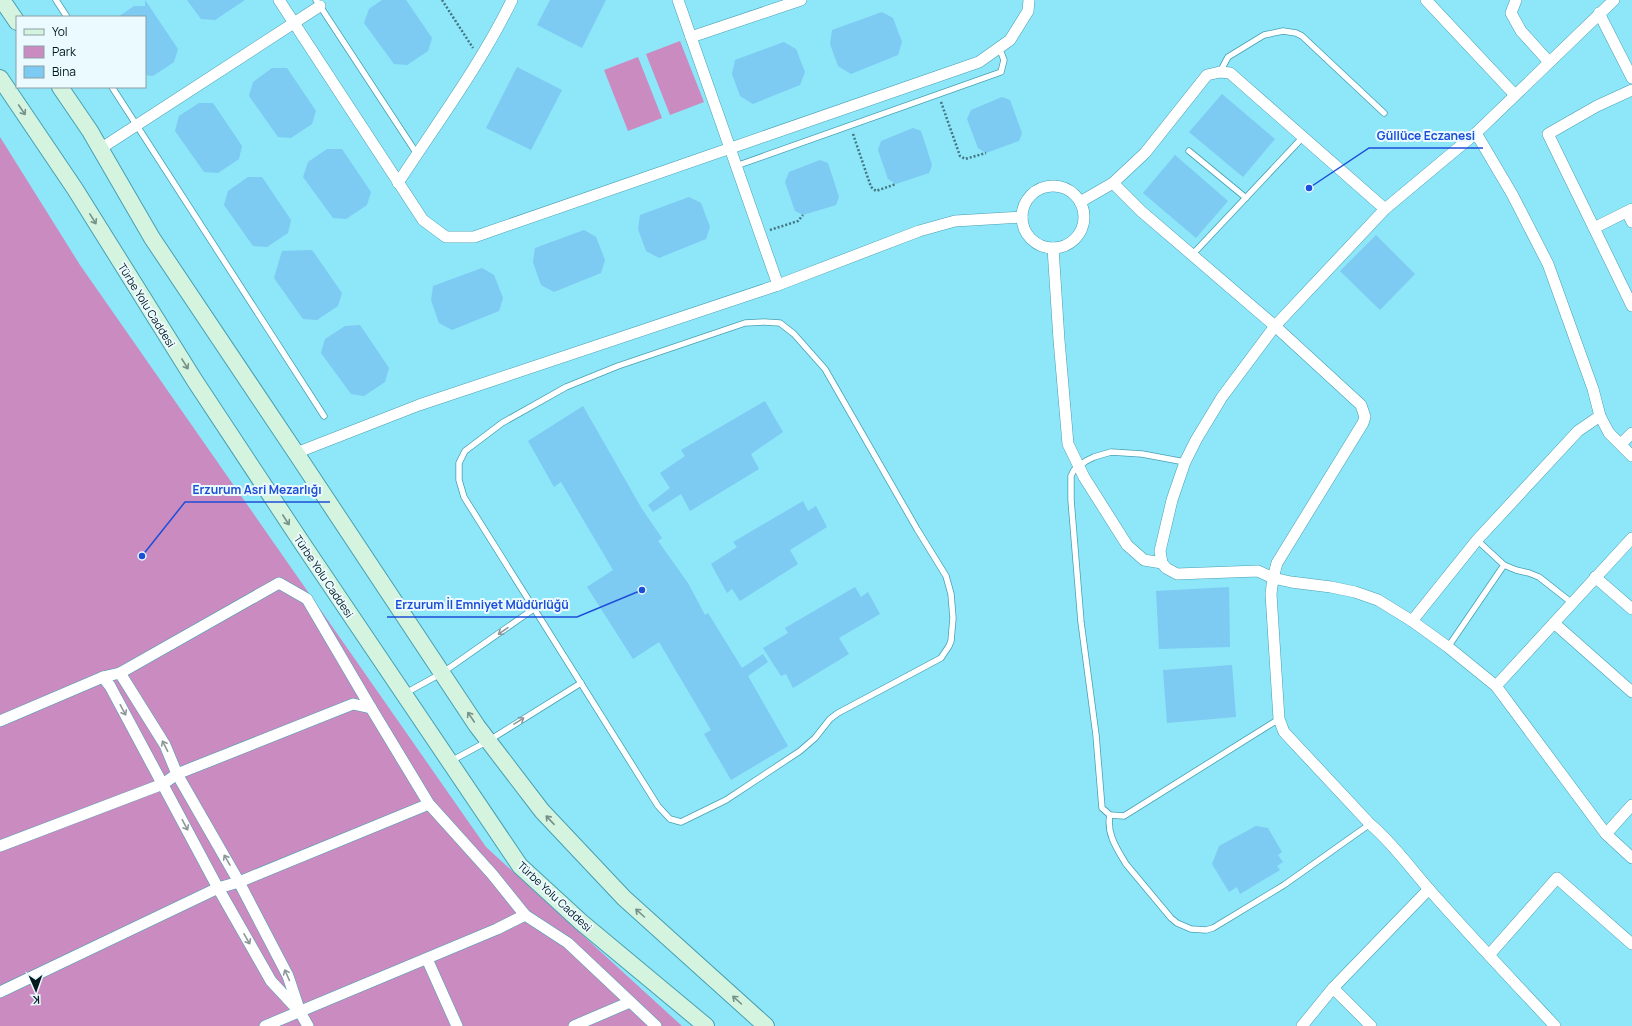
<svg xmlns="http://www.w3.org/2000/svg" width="1632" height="1026" font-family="Manrope,sans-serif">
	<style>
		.green { fill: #ca8bc0 }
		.building { fill: #7dcaf3 }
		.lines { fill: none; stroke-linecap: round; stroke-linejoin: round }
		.lane-casing { stroke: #47a0b2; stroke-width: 7 }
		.street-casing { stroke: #47a0b2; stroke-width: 12 }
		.secondary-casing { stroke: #47a0b2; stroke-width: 18 }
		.path { stroke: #417682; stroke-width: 2.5; stroke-dasharray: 2 2; stroke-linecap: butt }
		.lane { stroke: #fff; stroke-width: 5.5 }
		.street { stroke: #fff; stroke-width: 11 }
		.secondary { stroke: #d5f4df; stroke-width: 16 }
		.oneway { stroke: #759188 }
		.oneway2 { stroke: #8c979a }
		.labels { text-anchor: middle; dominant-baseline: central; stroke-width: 4; stroke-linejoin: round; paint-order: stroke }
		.street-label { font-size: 11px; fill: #00181e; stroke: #eafafe }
		.leader { fill: none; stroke: #1d4ed8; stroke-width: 1.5 }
		.callout-dot { fill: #1d4ed8; stroke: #eafafe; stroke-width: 1.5 }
		.callout-label { font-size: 12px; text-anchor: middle; font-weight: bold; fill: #1d4ed8; stroke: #eafafe; stroke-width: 4; stroke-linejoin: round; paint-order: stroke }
	</style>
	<rect width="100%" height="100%" fill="#8ee6f9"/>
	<g class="green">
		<polygon points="680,41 704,102 670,115 646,54"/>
		<polygon points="638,57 662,118 628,131 604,70"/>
		<polygon points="0,137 80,265 486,847 682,1026 0,1026"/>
	</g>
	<g class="building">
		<polygon points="145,0 178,49 174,62 153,76 145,75 145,17 118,17 134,6 145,6"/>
		<polygon points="187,0 245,0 215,20 201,19"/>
		<polygon points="382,0 406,0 432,38 428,51 407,65 394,64 364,23 369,9"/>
		<polygon points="550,0 606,0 582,48 537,25"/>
		<polygon points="882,12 893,18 902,42 898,55 851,74 838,66 830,44 832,30"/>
		<polygon points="784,42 796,49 805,72 800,85 753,104 740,96 732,74 735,60"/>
		<polygon points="517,67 562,90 531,150 486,128"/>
		<polygon points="272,68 287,68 316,111 312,124 291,138 278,137 249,96 253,82"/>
		<polygon points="1222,94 1275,139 1243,177 1189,132"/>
		<polygon points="1002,97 1010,100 1022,133 1019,141 986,153 978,148 967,119 971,110"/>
		<polygon points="199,103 213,103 242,146 239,159 218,173 204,172 175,131 179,116"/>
		<polygon points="913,128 921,131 932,165 929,173 896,184 888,179 878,150 881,141"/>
		<polygon points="327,149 342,149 371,192 367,205 346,219 333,218 303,177 308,162"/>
		<polygon points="1175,155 1228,201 1196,238 1143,193"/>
		<polygon points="820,160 828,163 839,197 836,205 803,215 795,211 785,182 789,172"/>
		<polygon points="248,177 262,177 291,220 288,233 267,247 253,246 224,205 228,191"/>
		<polygon points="689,197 701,203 710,227 706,239 659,258 646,251 638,229 640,215"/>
		<polygon points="584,230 596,237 605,260 601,273 554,292 541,285 533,262 535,248"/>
		<polygon points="1376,235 1415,274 1380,310 1340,271"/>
		<polygon points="312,250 342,293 338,306 317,320 303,319 274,278 282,251"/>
		<polygon points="482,268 494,275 503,298 499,311 452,330 439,323 431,300 433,286"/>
		<polygon points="360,325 389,368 385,382 364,396 351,394 321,353 325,339 345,326"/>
		<polygon points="765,401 783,432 751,454 759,469 690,511 681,494 653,512 648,505 670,488 660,473 685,456 681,450"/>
		<polygon points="583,406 642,509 662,538 658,541 688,583 705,615 708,613 742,668 763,654 768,662 748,676 788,746 731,780 704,734 711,730 659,642 633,659 587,587 613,570 561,482 554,487 528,441"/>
		<polygon points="803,501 808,511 816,506 827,527 790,550 798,564 740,601 732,589 727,593 711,564 737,547 733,542"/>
		<polygon points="855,587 861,597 868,592 880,614 839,638 849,654 793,688 786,674 781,676 763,648 788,633 785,628"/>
		<polygon points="1229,587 1230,647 1159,649 1156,591"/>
		<polygon points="1232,665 1236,717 1167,723 1163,670"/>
		<polygon points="1256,826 1268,828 1282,852 1278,855 1283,862 1277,866 1280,870 1240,894 1237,887 1229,892 1212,864 1219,846"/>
	</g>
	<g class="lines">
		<defs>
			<g id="lane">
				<polyline points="56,0 67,17"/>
				<polyline points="316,0 417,154"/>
				<polyline points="1220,72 1228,57 1264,35 1283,31 1296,33 1302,36 1384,113"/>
				<polyline points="112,87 324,416"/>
				<polyline points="1189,151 1246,198"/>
				<polyline points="736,166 1001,72 1004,60 999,47"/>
				<polyline points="1192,255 1303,137"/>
				<polygon points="764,322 780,323 794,334 825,369 917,529 946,576 951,594 953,618 951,641 949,646 941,658 838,713 830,719 815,738 800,751 726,800 681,822 670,819 658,806 464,497 459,480 459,463 465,451 502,423 566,387 618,366 745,323"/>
				<polyline points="1185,462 1142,454 1111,452 1094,457 1086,461 1074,470 1071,476 1071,500 1081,622 1096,735 1102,808 1110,815 1124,816 1279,719"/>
				<polyline points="1477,540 1504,565 1516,570 1529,573 1539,577 1572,603"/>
				<polyline points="1448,647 1504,565"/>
				<polyline points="404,694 442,673 535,608"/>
				<polyline points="451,761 488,741 581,683"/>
				<path d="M 1110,815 C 1106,833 1117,849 1126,864 L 1171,918 L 1177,923 L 1191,929 L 1206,930 L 1213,928 L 1284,885 L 1370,824"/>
			</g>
			<g id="street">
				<polyline points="279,0 423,220 446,237 474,237 979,62 1010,40 1028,11 1029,0"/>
				<polyline points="678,0 778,285"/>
				<polyline points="1426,0 1515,95"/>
				<polyline points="1516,0 1511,13 1521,31 1549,62"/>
				<polyline points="1614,0 1476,133 1385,209 1275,326 1222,397 1196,440 1185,462 1172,500 1160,551 1162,563 1166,568 1177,574 1258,571 1273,578 1291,582 1331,587 1355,592 1378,600 1412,621 1448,647 1496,686 1606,834 1632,858"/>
				<polyline points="1599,13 1632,78"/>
				<polyline points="691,37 801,0"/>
				<polyline points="1476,133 1512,194 1548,264 1593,389 1600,416 1609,433 1632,456"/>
				<polyline points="100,149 320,6"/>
				<path d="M 398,183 C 437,123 481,64 512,0"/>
				<path d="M 1113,183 L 1141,211 L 1275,326 L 1361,405 L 1365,417 L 1363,423 L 1277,563 L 1273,578 L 1271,594 L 1279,719 L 1284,732 L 1370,824 C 1395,845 1413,872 1435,896 C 1474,940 1515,983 1555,1026"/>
				<circle cx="1053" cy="217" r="31"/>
				<polyline points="1080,202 1113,183 1145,153 1207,75 1220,72 1230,73 1385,209"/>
				<polyline points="1632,209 1594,228 1632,306"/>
				<polyline points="1627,212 1632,222"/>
				<polyline points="1594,228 1548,134 1597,106 1632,90"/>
				<polyline points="1053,248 1059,340 1068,444 1084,477 1127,545 1144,560 1162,563"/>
				<polyline points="1621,444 1632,433"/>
				<polyline points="296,453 419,405 778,285 919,231 955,221 1022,217"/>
				<polyline points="1595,577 1632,609"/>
				<polyline points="1412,621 1477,540 1578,431 1600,416"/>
				<polyline points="1554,623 1632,692"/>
				<polyline points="120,673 165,745 177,774 239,882 288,976 300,1012 308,1026"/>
				<polyline points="103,677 110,686 218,888 271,981 297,1009"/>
				<polyline points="1496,686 1632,538"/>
				<polyline points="0,721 103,677 120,673 279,583 307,599 371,708 429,804 492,874 525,915 568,943 656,1026"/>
				<polyline points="1606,834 1632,805"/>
				<polyline points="0,846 163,784 177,774 353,704 371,708"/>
				<polyline points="1489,955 1557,878 1632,944"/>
				<polyline points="427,959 457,1026"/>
				<polyline points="1333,988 1371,1026"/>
				<polyline points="0,992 218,888 239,882 429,804"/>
				<polyline points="265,1026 497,929 525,915"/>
				<polyline points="574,1026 630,1002"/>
				<polyline points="1302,1026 1333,988 1429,889"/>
			</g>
			<g id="secondary">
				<polyline points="2,0 17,22"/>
				<polyline points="0,78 75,189 195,381 304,546 520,866 581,922 706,1026"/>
				<polyline points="60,87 90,131 152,238 296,453 477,726 542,811 624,898 766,1026"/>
			</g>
		</defs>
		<use href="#lane" class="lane-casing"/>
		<use href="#street" class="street-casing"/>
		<use href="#secondary" class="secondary-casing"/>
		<g class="path">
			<polyline points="442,0 473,48"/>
			<polyline points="941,102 960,156 965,159 986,153"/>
			<polyline points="853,134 871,187 876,191 896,184"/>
			<polyline points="770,230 798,221 803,215"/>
		</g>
		<use href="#lane" class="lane"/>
		<use href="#street" class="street"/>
		<use href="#secondary" class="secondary"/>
	</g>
	<defs><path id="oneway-shaft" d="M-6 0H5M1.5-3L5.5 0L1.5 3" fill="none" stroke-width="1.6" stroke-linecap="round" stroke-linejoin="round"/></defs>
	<g class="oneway">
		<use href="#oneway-shaft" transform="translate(22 110) rotate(56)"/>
		<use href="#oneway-shaft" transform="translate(93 219) rotate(58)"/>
		<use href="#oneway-shaft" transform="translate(185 364) rotate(58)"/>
		<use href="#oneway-shaft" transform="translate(286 520) rotate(57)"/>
		<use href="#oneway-shaft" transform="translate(471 717) rotate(-124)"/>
		<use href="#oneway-shaft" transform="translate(550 820) rotate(-133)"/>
		<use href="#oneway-shaft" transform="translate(640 913) rotate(-138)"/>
		<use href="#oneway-shaft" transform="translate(737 1000) rotate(-138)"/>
	</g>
	<g class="oneway2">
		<use href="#oneway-shaft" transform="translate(503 631) rotate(145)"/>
		<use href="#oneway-shaft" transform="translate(123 710) rotate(62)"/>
		<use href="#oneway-shaft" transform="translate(519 721) rotate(-32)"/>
		<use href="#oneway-shaft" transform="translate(165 746) rotate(-117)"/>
		<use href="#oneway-shaft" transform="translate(185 825) rotate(62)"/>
		<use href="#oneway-shaft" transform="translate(227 860) rotate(-120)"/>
		<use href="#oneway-shaft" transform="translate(247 939) rotate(60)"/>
		<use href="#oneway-shaft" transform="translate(287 975) rotate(-114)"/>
	</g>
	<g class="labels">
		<g class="street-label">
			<text transform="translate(147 305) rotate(58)">Türbe Yolu Caddesi</text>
			<text transform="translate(324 576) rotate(56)">Türbe Yolu Caddesi</text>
			<text transform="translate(555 896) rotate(43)">Türbe Yolu Caddesi</text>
		</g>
	</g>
	<path class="leader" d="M1309 188L1369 148H1483M142 556L185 502H330M642 590L577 617H387"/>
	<g class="callout-dot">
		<circle cx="1309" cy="188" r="4"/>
		<circle cx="142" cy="556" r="4"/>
		<circle cx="642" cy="590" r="4"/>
	</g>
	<g class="callout-label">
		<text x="1426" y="140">Güllüce Eczanesi</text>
		<text x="257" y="494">Erzurum Asri Mezarlığı</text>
		<text x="482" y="609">Erzurum İl Emniyet Müdürlüğü</text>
	</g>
	<rect x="16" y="16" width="130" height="72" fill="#eafafe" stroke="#8ca0a4"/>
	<rect x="24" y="29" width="20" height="6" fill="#d5f4df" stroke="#8ca0a4"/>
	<text x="52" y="36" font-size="12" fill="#00181e">Yol</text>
	<rect x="24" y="46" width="20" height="12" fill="#ca8bc0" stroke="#8ca0a4"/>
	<text x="52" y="56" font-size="12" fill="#00181e">Park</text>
	<rect x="24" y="66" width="20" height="12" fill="#7dcaf3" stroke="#8ca0a4"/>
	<text x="52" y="76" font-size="12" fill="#00181e">Bina</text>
	<g transform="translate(36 990) rotate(178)" stroke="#eafafe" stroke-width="3" paint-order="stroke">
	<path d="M0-3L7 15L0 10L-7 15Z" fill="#00181e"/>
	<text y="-6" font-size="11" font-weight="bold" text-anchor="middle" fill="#00181e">K</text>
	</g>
</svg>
